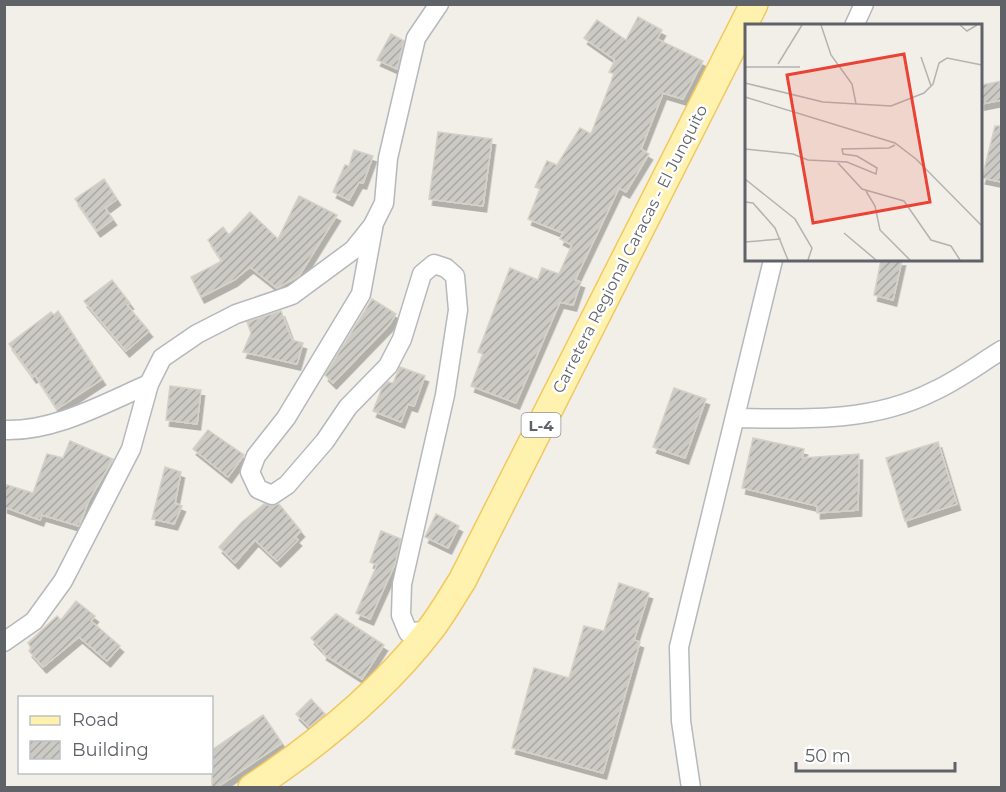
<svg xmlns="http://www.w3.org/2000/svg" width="1006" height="792" font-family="Montserrat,sans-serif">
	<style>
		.building { fill: url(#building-hatch); stroke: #d6d1c6; stroke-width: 1.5; filter: url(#shadow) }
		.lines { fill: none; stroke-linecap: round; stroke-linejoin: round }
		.minor-casing { stroke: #b5b8bc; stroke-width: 21 }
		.primary-casing { stroke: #f2c960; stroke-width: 30 }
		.minor { stroke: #fff; stroke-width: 18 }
		.primary { stroke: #fff2af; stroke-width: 27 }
		.labels { text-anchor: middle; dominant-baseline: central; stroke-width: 5; stroke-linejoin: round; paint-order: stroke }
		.shield { fill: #fff; stroke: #8f9295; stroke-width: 1.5 }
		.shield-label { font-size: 15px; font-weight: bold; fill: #5f6368 }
		.street-label { font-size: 16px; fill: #5f6368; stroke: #fff }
		.inset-road { fill: none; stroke: #b3b3b1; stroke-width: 1.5 }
		.view { fill: #ea4335; fill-opacity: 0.15; stroke: #ea4335; stroke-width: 3 }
		.inset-edge { fill: none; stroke: #5f6368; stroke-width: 3 }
	</style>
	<defs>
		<pattern id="building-hatch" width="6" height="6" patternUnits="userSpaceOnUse" patternTransform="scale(1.5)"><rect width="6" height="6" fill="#cccac5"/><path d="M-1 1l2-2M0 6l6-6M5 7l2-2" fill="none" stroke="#a9a8a4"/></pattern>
		<filter id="shadow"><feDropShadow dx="3.5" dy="6" stdDeviation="0" flood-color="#0004"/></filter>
	</defs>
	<rect width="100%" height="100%" fill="#f1efe8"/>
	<g class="building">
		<polygon points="638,17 662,30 657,39 703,61 683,99 663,93 641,149 649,154 626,192 619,188 575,280 581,282 573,305 560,302 516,403 471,386 483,354 478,352 510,268 538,280 542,268 559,274 572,245 560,239 563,233 528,219 540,189 535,187 547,161 557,165 580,128 591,134 614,74 609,72 615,60 584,38 597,20 626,40"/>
		<polygon points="391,34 404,41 397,69 377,60"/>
		<polygon points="1002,81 1002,100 981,104 981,85"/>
		<polygon points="995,126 1002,126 1002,182 982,178"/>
		<polygon points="438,132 492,139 483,206 429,199"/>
		<polygon points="354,150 373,156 363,183 359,182 349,200 333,192 345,165 349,166"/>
		<polygon points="104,179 117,199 105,208 113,219 97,231 75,199"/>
		<polygon points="299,196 337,215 299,276 277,288 250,267 234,280 201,297 191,277 222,261 208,240 223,227 229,235 250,212 278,239"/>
		<polygon points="881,260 902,260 893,300 874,295"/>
		<polygon points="112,280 130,303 127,305 149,331 126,351 84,301"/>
		<polygon points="372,299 396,314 389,325 333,383 325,375"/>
		<polygon points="58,311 102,379 57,409 35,375 33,377 9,344 51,312 54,315"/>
		<polygon points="281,311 292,340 303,343 297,364 243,352 251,333 247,322"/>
		<polygon points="400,367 425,376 414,406 408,404 401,422 373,411 382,388 388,382 393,383"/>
		<polygon points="170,386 201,390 197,424 166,420"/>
		<polygon points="674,388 706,399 685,458 653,447"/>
		<polygon points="208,430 244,455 228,477 193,449"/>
		<polygon points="753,438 804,449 802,458 859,454 858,510 817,513 817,506 742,488"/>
		<polygon points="70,441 113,459 89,500 79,526 42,515 40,520 4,507 4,484 33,493 47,454 63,458"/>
		<polygon points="938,442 957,504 905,521 886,458"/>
		<polygon points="165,467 181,472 175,503 182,506 174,524 152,519"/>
		<polygon points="264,504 272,506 279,504 301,531 295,537 298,540 277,561 255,540 235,563 219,547 242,522"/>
		<polygon points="436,514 459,526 448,548 425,537"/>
		<polygon points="381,531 401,539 395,564 370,619 356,613 377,565 370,562"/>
		<polygon points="619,583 649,593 634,640 640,642 603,773 512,748 534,668 569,678 584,626 604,631"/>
		<polygon points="76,601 95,616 91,621 120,646 107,661 79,637 43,667 29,651 31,648 28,643 57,616 61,620"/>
		<polygon points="336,614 384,645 362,679 323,654 324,652 311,638"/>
		<polygon points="311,699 325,714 309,727 296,714"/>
		<polygon points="263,715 282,743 216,788 212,788 212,750"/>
	</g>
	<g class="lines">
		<defs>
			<g id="minor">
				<polyline points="854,26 864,4"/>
				<path d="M 735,418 C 802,419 872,423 934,391 C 958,380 979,364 1002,350"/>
				<path d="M 4,430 C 54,432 105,403 149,384"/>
				<polyline points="430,631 408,632 401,615 402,584 445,395 458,310 455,276 446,268 434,264 422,274 402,339 388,366 348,407 325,441 287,485 272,495 258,489 250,472 256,456 286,418 361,294 374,223 384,203 388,158 416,38 439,4"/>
				<polyline points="4,642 34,621 63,581 131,449 149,384 162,358 197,334 236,314 292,295 353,250 373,225"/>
				<polyline points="691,788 681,721 679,647 773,260"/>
			</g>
			<path id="primary" d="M 252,788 C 318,744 380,694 429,631 C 441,616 451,598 462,581 L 754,4"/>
		</defs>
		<use href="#minor" class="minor-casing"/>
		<use href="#primary" class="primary-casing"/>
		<use href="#minor" class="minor"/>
		<use href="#primary" class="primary"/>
	</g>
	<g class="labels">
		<rect class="shield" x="521.5" y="413" width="39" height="24" rx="4.5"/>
		<g class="shield-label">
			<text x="541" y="425">L-4</text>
		</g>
		<g class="street-label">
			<text transform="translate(630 249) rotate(-63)">Carretera Regional Caracas - El Junquito</text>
		</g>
	</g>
	<g transform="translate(745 24)">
		<rect width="237" height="237" fill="#f1efe8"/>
		<path class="inset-road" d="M 76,1 L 86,31 L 107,60 L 111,80M 215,1 L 222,7 L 232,1M 176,33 L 186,62M 33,40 L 57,1M 0,43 L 55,43M 0,59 L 78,78 L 146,82 L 179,69 L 188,60 L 194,39 L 202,34 L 237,41M 0,73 L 150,119 L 171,135 L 237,202M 0,125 L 48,130 L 63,136 L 102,138 L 131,150 L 132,144 L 112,132 L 98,130 L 97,125 L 144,124 L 150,121M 93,139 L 117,165 L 159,177 L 186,216 L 206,222 L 215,236M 0,155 L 50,195 L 67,224 L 63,236M 121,167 L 130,182 L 135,206 L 165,236M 0,178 L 8,179 L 30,204 L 43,236M 99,209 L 131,236M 0,218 L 36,215"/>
		<path class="view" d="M 159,30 L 185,178 L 68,199 L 42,51 Z"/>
		<rect width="237" height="237" class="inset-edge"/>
	</g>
	<rect width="1006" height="792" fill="none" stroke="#5f6368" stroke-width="12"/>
	<rect x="18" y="696" width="195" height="78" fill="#ffffff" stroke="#bfc1c3" stroke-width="1.5"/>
	<rect x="30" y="716" width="30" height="9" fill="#fff2af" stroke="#bfc1c3" stroke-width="1.5"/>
	<text x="72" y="726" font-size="18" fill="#5f6368">Road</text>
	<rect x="30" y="741" width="30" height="18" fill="url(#building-hatch)" stroke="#bfc1c3" stroke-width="1.5"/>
	<text x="72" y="756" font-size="18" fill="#5f6368">Building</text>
	<path d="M796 762v9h159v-9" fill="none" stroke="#5f6368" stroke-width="3"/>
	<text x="805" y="762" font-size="18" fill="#5f6368" stroke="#ffffff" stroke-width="4.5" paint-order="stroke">50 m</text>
</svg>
